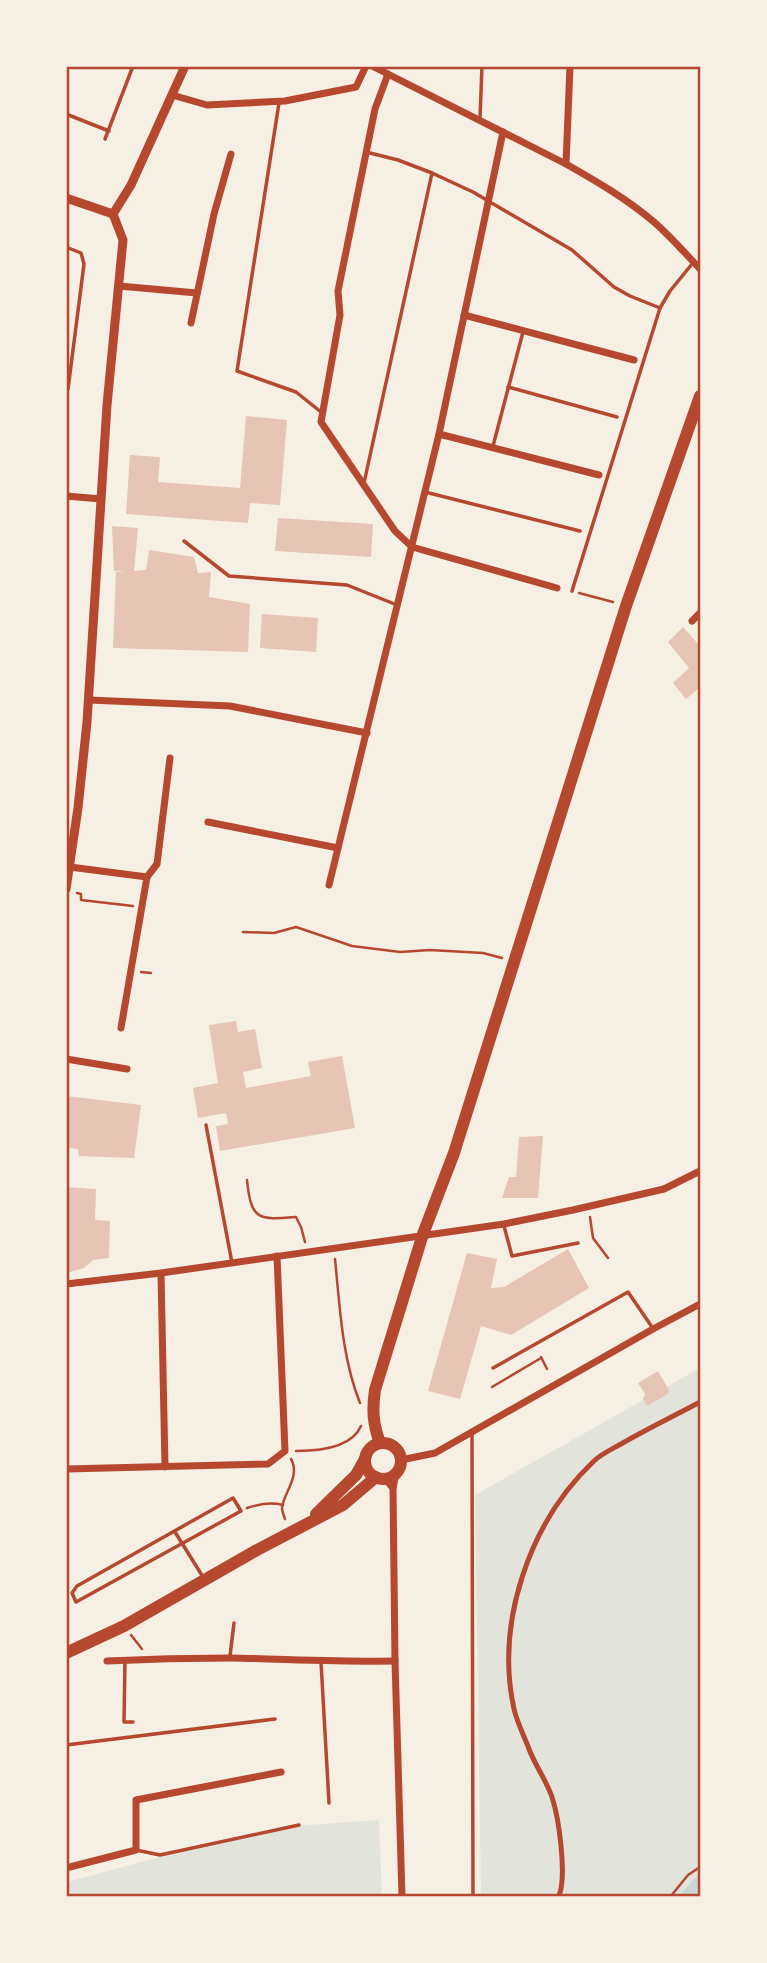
<svg xmlns="http://www.w3.org/2000/svg" width="767" height="1963" font-family="'Exo 2',sans-serif">
	<style>
		.green { fill: #e2e4dc }
		.water { fill: #c9d6d2 }
		.building { fill: #e6c5b7 }
		.lines { fill: none; stroke-linecap: round; stroke-linejoin: round }
		.path { stroke: #b5482f; stroke-width: 2.5 }
		.service { stroke: #b5482f; stroke-width: 3.5 }
		.pedestrian { stroke: #b5482f; stroke-width: 5 }
		.minor { stroke: #b5482f; stroke-width: 7 }
		.tertiary { stroke: #b5482f; stroke-width: 9 }
		.primary { stroke: #b5482f; stroke-width: 12 }
		.neatline { fill: none; stroke: #b5482f; stroke-width: 2.5 }
	</style>
	<rect width="100%" height="100%" fill="#f6efe4"/>
	<g class="green">
		<polygon points="700,1368 700,1896 481,1896 475,1495"/>
		<polygon points="379,1820 382,1896 67,1896 67,1882 234,1837 307,1825"/>
	</g>
	<polygon class="water" points="700,1874 700,1896 679,1896 692,1881"/>
	<g class="building">
		<polygon points="246,416 287,420 280,505 250,503 248,523 126,514 130,455 160,457 158,482 240,488"/>
		<polygon points="278,518 373,524 371,557 275,551"/>
		<polygon points="112,526 138,528 134,571 146,570 149,550 194,557 198,573 211,572 209,597 250,604 248,652 113,648 116,572 125,571 114,571"/>
		<polygon points="262,614 318,618 316,652 260,648"/>
		<polygon points="683,627 700,646 700,687 686,699 673,683 689,668 668,642"/>
		<polygon points="236,1021 238,1032 255,1029 262,1068 243,1072 246,1088 311,1076 308,1062 342,1056 355,1128 220,1151 216,1126 228,1124 226,1113 198,1118 193,1088 218,1083 209,1025"/>
		<polygon points="66,1096 141,1105 134,1158 79,1156 78,1149 68,1148"/>
		<polygon points="543,1136 538,1198 502,1198 509,1177 516,1177 519,1137"/>
		<polygon points="66,1187 96,1189 95,1220 110,1221 109,1258 93,1260 84,1268 70,1272 66,1271"/>
		<polygon points="568,1249 589,1288 511,1335 481,1326 460,1399 428,1391 467,1253 497,1259 491,1288 504,1287"/>
		<polygon points="658,1371 669,1390 668,1394 647,1406 643,1399 645,1394 638,1383"/>
	</g>
	<g class="lines">
		<g class="path">
			<polyline points="579,593 613,602"/>
			<polyline points="77,893 81,894 81,900 133,906"/>
			<polyline points="243,932 274,933 296,927 352,946 400,952 430,950 483,953 502,958"/>
			<polyline points="141,972 151,973"/>
			<path d="M 247,1180 C 251,1221 259,1220 296,1217 L 301,1227 L 305,1242"/>
			<polyline points="590,1217 593,1238 608,1258"/>
			<path d="M 335,1259 C 340,1308 342,1358 360,1403"/>
			<polyline points="541,1357 547,1369"/>
			<polyline points="492,1387 541,1358"/>
			<path d="M 296,1451 C 317,1451 351,1449 361,1426"/>
			<path d="M 247,1508 C 259,1504 271,1502 283,1505"/>
			<path d="M 285,1519 C 284,1516 282,1512 282,1508 C 283,1494 301,1476 291,1459"/>
			<polyline points="131,1635 142,1649"/>
			<polyline points="671,1896 688,1875 700,1867"/>
		</g>
		<g class="service">
			<polyline points="87,66 87,67"/>
			<polyline points="279,103 237,371 296,392 321,412"/>
			<polyline points="66,114 109,131"/>
			<polyline points="480,118 482,66"/>
			<polyline points="105,139 133,66"/>
			<polyline points="366,152 398,160 432,173 473,192 572,250 614,287 630,296 660,308"/>
			<polyline points="66,247 81,253 84,264 68,389"/>
			<polyline points="508,387 617,417"/>
			<polyline points="493,446 523,332"/>
			<polyline points="364,483 432,173"/>
			<polyline points="425,492 580,531"/>
			<polyline points="184,541 229,576 347,585 397,605"/>
			<polyline points="572,591 660,308 670,291 692,264"/>
			<polyline points="206,1125 232,1263"/>
			<polyline points="504,1226 512,1256 578,1243"/>
			<polyline points="493,1368 628,1292 652,1327"/>
			<polyline points="472,1433 473,1896"/>
			<polygon points="233,1498 241,1511 76,1602 72,1593 77,1586"/>
			<polyline points="175,1532 203,1577"/>
			<polyline points="230,1656 234,1623"/>
			<polyline points="125,1660 124,1722 133,1722"/>
			<polyline points="321,1662 329,1803"/>
			<polyline points="66,1745 275,1719"/>
			<polyline points="136,1850 160,1855 299,1825"/>
		</g>
		<path class="pedestrian" d="M 559,1896 C 567,1875 559,1819 552,1797 C 546,1780 535,1765 529,1749 C 524,1736 517,1722 514,1709 C 495,1622 530,1521 594,1461 C 601,1454 612,1449 621,1444 C 647,1429 674,1416 700,1402"/>
		<g class="minor">
			<path d="M 372,66 L 566,164 C 596,181 627,199 654,222 C 670,236 685,253 700,269"/>
			<polyline points="388,74 375,109 338,291 340,315 321,422 395,531 412,547 557,588"/>
			<polyline points="172,95 207,105 285,101 356,87 366,66"/>
			<polyline points="566,164 570,66"/>
			<polyline points="119,286 197,293"/>
			<polyline points="464,315 634,360"/>
			<polyline points="191,323 214,214 231,154"/>
			<polyline points="439,434 599,475"/>
			<polyline points="66,496 101,499"/>
			<polyline points="692,621 700,613"/>
			<polyline points="89,700 230,706 367,733"/>
			<polyline points="208,822 338,848"/>
			<polyline points="70,867 147,877 121,1028"/>
			<polyline points="147,877 157,864 170,758"/>
			<polyline points="329,885 439,434 503,132"/>
			<polyline points="66,1059 127,1069"/>
			<polyline points="161,1273 165,1467"/>
			<polyline points="66,1284 161,1273 504,1224 573,1210 664,1189 700,1171"/>
			<polyline points="401,1460 435,1453 653,1329 700,1304"/>
			<polyline points="66,1469 268,1464 285,1451 277,1256"/>
			<polyline points="384,1478 393,1488 396,1473"/>
			<polyline points="393,1488 395,1661 402,1896"/>
			<path d="M 107,1661 C 148,1659 189,1658 230,1658 C 285,1659 340,1662 395,1661"/>
			<polyline points="66,1868 136,1850 136,1800 281,1772"/>
		</g>
		<g class="tertiary">
			<polyline points="66,198 113,214"/>
			<polyline points="113,214 131,185 185,66"/>
			<polyline points="66,889 78,808 87,722 107,405 123,240 113,214"/>
		</g>
		<g class="primary">
			<path d="M 380,1443 C 373,1424 372,1410 375,1390 L 423,1234 L 454,1153 L 626,606 L 700,396"/>
			<circle cx="383" cy="1461" r="18"/>
			<polyline points="316,1514 356,1475 365,1459"/>
			<polyline points="66,1653 124,1626 257,1550 343,1505 376,1477"/>
		</g>
	</g>
	<rect width="767" height="1963" fill="none" stroke="#f6efe4" stroke-width="136"/>
	<rect x="68" y="68" width="631" height="1827" class="neatline"/>
</svg>
